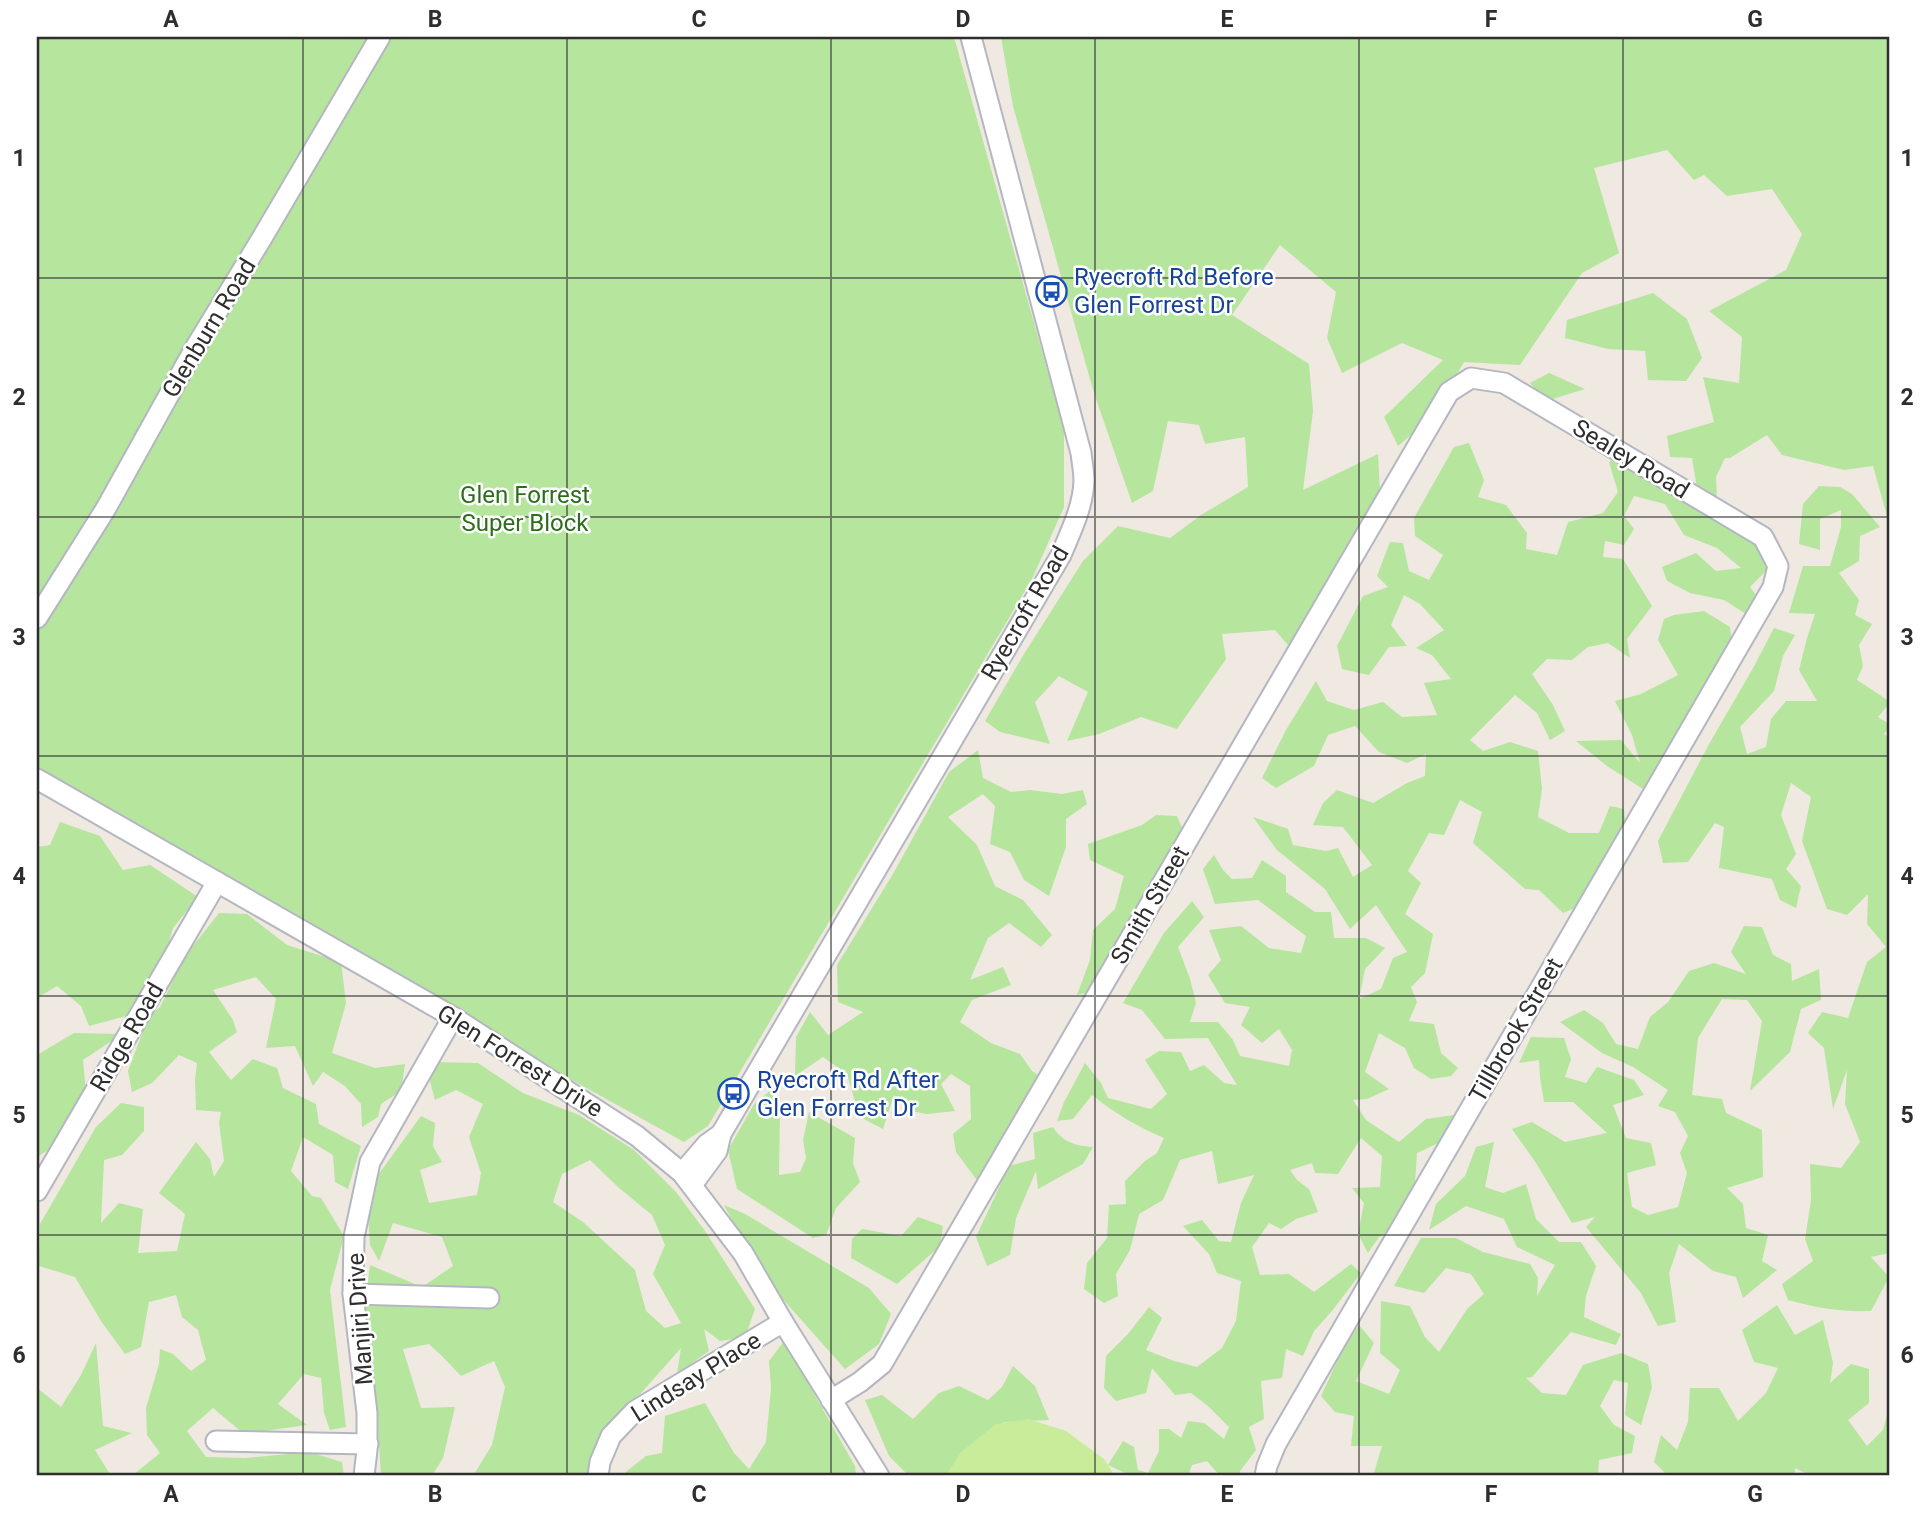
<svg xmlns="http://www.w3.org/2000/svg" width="1926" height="1513" font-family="Roboto,sans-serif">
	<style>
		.green { fill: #b6e59e; fill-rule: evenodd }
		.pitch { fill: #c9ec9a }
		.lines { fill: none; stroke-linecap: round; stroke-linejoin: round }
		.minor-casing { stroke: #b4b7c1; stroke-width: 23 }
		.minor { stroke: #fff; stroke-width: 19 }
		.grid { fill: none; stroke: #2e2e2e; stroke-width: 2; stroke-opacity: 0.55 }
		.labels { text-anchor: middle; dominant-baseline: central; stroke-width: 5; stroke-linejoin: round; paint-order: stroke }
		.transit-label { font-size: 24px; fill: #164399; stroke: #fff; text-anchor: start }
		.street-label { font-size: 24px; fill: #2e2e2e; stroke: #fff }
		.park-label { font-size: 24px; fill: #2c6e1b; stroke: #fff }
		.neatline { fill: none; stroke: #2e2e2e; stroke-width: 2.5 }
		.grid-label { font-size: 23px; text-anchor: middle; font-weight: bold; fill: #2e2e2e }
	</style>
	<rect width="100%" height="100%" fill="#efe9e1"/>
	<g class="green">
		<polygon points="37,37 954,37 1064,430 1064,507 1032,579 708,1126 684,1142 534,1059 37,771"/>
		<path d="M 1001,37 L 1889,37 L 1889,516 L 1887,516 L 1873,466 L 1844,470 L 1782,455 L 1767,435 L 1730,458 L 1725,458 L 1716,477 L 1718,518 L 1749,519 L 1771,566 L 1750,587 L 1761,602 L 1746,614 L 1724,600 L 1690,593 L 1667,581 L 1662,567 L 1696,553 L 1716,571 L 1741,568 L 1717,548 L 1684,535 L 1665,504 L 1634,496 L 1624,516 L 1634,529 L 1624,545 L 1605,541 L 1603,557 L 1623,559 L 1652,606 L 1627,639 L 1630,658 L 1608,643 L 1588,647 L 1572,660 L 1547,659 L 1532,674 L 1553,705 L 1565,731 L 1550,740 L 1537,713 L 1515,695 L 1470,740 L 1483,751 L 1510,742 L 1538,751 L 1542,789 L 1538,817 L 1569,833 L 1599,833 L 1610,806 L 1624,809 L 1626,831 L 1587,903 L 1563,913 L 1539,890 L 1525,889 L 1473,843 L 1482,812 L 1460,800 L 1444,835 L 1429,833 L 1408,871 L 1421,883 L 1405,914 L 1433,934 L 1425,973 L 1411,987 L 1417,1002 L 1409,1021 L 1434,1024 L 1441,1053 L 1458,1068 L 1451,1076 L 1431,1079 L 1414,1068 L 1405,1048 L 1379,1033 L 1365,1072 L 1389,1089 L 1367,1099 L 1353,1100 L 1366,1120 L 1399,1142 L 1426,1119 L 1454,1115 L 1445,1140 L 1417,1153 L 1415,1183 L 1403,1222 L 1379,1237 L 1368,1253 L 1358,1234 L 1364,1203 L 1352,1188 L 1380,1187 L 1382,1156 L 1361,1138 L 1338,1174 L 1315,1173 L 1312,1163 L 1290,1170 L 1297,1180 L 1309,1189 L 1318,1212 L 1296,1219 L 1281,1229 L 1269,1223 L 1252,1247 L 1260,1275 L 1289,1274 L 1314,1292 L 1351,1264 L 1361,1273 L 1332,1311 L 1314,1331 L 1303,1356 L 1286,1349 L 1282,1378 L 1261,1381 L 1264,1419 L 1249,1427 L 1256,1450 L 1240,1471 L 1241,1476 L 1220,1476 L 1207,1461 L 1192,1465 L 1188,1476 L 1127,1476 L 1125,1473 L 1108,1465 L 1123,1441 L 1134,1447 L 1138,1470 L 1148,1473 L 1159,1451 L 1159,1429 L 1169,1429 L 1181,1438 L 1188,1421 L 1204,1423 L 1224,1439 L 1229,1427 L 1208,1406 L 1191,1393 L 1175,1395 L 1152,1368 L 1146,1393 L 1116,1401 L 1104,1388 L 1106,1356 L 1128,1334 L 1149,1307 L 1162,1318 L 1146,1350 L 1174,1361 L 1197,1367 L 1222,1348 L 1236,1321 L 1241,1281 L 1217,1273 L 1209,1254 L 1183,1226 L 1202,1220 L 1219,1241 L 1231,1242 L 1241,1203 L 1254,1175 L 1218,1184 L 1212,1151 L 1180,1160 L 1163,1200 L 1139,1214 L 1130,1250 L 1116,1274 L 1118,1296 L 1104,1303 L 1084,1289 L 1087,1263 L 1107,1238 L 1109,1205 L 1126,1204 L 1125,1181 L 1145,1161 L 1157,1153 L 1164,1138 C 1138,1127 1114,1113 1092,1095 L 1073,1119 L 1057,1121 L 1064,1102 L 1085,1063 L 1101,1083 L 1108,1098 L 1151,1109 L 1167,1094 L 1145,1060 L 1159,1051 L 1181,1052 L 1190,1071 L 1204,1065 L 1224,1083 L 1237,1085 L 1208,1038 L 1165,1039 L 1142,1010 L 1123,1003 L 1164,933 L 1192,901 L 1204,917 L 1178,947 L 1190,979 L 1196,1003 L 1190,1022 L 1218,1022 L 1233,1040 L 1240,1056 L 1289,1066 L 1292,1050 L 1279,1029 L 1262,1043 L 1241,1025 L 1250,1007 L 1225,1003 L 1208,975 L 1221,960 L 1209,930 L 1241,926 L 1269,948 L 1301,953 L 1306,936 L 1258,900 L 1215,904 L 1203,869 L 1214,855 L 1223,870 L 1232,879 L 1252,878 L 1262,860 L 1286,876 L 1286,892 L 1315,912 L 1331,912 L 1334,938 L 1366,938 L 1385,948 L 1365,969 L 1359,999 L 1381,989 L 1393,958 L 1407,952 L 1376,905 L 1350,929 L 1325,889 L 1277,850 L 1253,817 L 1288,829 L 1293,845 L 1326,851 L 1338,848 L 1353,877 L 1372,865 L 1343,827 L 1313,825 L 1323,803 L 1337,790 L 1373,803 L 1407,783 L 1425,776 L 1426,754 L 1407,763 L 1379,752 L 1355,726 L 1328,735 L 1314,766 L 1276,788 L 1262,778 L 1286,730 L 1316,681 L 1327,701 L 1354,710 L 1383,702 L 1402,717 L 1437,715 L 1424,683 L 1451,679 L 1432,655 L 1416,648 L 1444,630 L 1420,604 L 1404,595 L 1391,625 L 1407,646 L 1389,647 L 1369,675 L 1342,669 L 1337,646 L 1363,596 L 1388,587 L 1377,576 L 1390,542 L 1403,543 L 1409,571 L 1429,580 L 1443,555 L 1415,536 L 1414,518 L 1454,447 L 1469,443 L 1484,480 L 1478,497 L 1506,505 L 1527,533 L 1526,549 L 1557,555 L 1568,522 L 1603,513 L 1618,492 L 1609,462 L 1634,447 L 1667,469 L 1699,500 L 1692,458 L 1670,457 L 1667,436 L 1714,422 L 1703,377 L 1739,383 L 1742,337 L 1709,311 L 1786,270 L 1802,234 L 1772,189 L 1727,196 L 1704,175 L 1694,180 L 1667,150 L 1594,168 L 1619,253 L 1582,273 L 1520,365 L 1464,362 L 1431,418 L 1398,446 L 1384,417 L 1443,360 L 1402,343 L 1342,373 L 1327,338 L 1336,292 L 1280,245 L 1232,315 L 1309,364 L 1313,411 L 1303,490 L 1378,454 L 1380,492 L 1293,651 L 1275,630 L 1222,634 L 1226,659 L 1177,729 L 1141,717 L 1099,734 L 1067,741 L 1088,692 L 1059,676 L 1035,702 L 1050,744 L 1000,732 L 985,721 L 1024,654 L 1083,561 L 1118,526 L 1170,538 L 1201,515 L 1248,487 L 1245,437 L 1205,444 L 1199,425 L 1168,421 L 1153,491 L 1132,503 L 1094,393 L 1013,106 Z"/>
		<polygon points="1653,293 1687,319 1702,358 1686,381 1648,380 1645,351 1608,349 1565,338 1567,320"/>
		<polygon points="1549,373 1585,389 1546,401 1530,383"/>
		<path d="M 1819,486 L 1840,487 L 1852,494 L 1880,527 L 1860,536 L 1859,561 L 1839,573 L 1859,600 L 1855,615 L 1872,624 L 1859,645 L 1863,666 L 1857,680 L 1889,701 L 1889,704 L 1878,717 L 1889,724 L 1889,728 L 1884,734 L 1889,737 L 1889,1253 L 1871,1257 L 1889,1277 L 1871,1311 C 1841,1312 1817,1308 1788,1300 L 1782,1284 L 1813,1261 L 1805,1239 L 1811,1200 L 1810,1164 L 1841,1168 L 1860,1142 L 1845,1104 L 1847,1070 L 1833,1109 L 1824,1048 L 1808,1033 L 1822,1012 L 1848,1018 L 1867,962 L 1886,947 L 1867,924 L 1868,894 L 1847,915 L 1827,909 L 1802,841 L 1811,797 L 1791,783 L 1781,815 L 1796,854 L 1786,869 L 1801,886 L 1796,908 L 1780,900 L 1772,879 L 1719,868 L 1724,827 L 1715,823 L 1688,862 L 1663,863 L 1658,841 L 1709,744 L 1752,670 L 1774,628 L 1795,635 L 1783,656 L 1774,691 L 1740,727 L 1747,754 L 1766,747 L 1771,719 L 1786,701 L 1817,701 L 1799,670 L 1807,638 L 1815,614 L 1789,613 L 1803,566 L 1830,566 L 1841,527 L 1841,510 L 1820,519 L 1820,550 L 1799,544 L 1803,504 Z"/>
		<polygon points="1704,611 1730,627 1733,651 1668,778 1643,789 1607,766 1576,741 1621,740 1640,763 1632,735 1615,701 1641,694 1678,675 1658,640 1664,619 1674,615"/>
		<polygon points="978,750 983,778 1011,792 1030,790 1062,794 1083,790 1087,804 1066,819 1066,847 1049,896 1024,880 1010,852 990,844 995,806 983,794 948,817 977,845 995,886 1023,900 1052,935 1041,947 1009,923 988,938 970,980 1003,967 1011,985 972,1000 960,1022 991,1043 1020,1054 1032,1071 1044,1079 979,1183 956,1152 953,1134 971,1119 970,1086 951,1074 941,1084 955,1111 927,1114 911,1111 902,1096 892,1101 883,1129 864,1119 856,1105 847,1074 823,1057 795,1076 796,1037 810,1012 828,1035 863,1012 838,1002 837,965 893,874 949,772"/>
		<polygon points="1156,815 1177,816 1193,853 1147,885 1141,934 1102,989 1077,995 1090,960 1093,930 1115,909 1124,876 1090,860 1088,844 1142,825"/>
		<polygon points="60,822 100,836 123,870 150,865 198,897 173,928 166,952 130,1015 89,1026 81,1006 57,986 37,998 37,847 50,845"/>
		<polygon points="219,913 247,914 287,945 341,962 346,1003 332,1053 375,1068 405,1064 401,1091 381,1104 378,1117 362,1127 361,1104 345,1086 323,1072 313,1086 295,1046 266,1048 276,999 256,977 213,990 233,1020 237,1032 209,1052 231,1080 253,1059 277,1068 283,1088 316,1104 319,1124 361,1146 348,1189 335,1182 333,1155 303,1137 291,1171 312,1196 321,1198 344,1236 330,1290 346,1427 330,1430 324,1413 321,1378 304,1374 278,1404 307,1425 244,1434 213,1408 187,1431 206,1457 245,1458 309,1452 342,1462 344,1476 125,1476 133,1475 160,1453 147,1435 146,1408 159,1364 160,1349 173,1354 191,1371 206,1360 198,1330 182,1317 176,1295 149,1302 141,1347 125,1354 101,1321 75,1277 39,1266 40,1224 96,1127 121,1103 144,1107 144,1131 122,1155 104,1160 101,1223 119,1203 143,1209 138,1253 177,1251 185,1214 159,1193 196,1142 210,1159 214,1177 224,1161 219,1123 221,1112 196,1110 195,1080 197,1063 179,1055 152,1083 132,1092 128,1071 148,1018 160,1007 185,956"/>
		<polygon points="1744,926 1762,927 1773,955 1791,964 1792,981 1819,969 1821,1000 1801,1009 1790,1052 1750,1091 1762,1021 1747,1000 1722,999 1698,1038 1692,1095 1722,1099 1726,1113 1762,1130 1763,1177 1727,1188 1743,1204 1746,1228 1768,1235 1762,1261 1777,1270 1743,1298 1736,1277 1713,1271 1679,1244 1669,1273 1676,1322 1658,1326 1641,1293 1586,1227 1595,1217 1572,1223 1536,1163 1512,1129 1532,1122 1565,1142 1607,1133 1573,1102 1544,1102 1540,1078 1539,1060 1519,1063 1531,1037 1564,1038 1571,1059 1565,1077 1586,1083 1597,1067 1634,1080 1644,1095 1613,1105 1626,1138 1651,1143 1656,1165 1627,1173 1632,1207 1648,1215 1678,1207 1687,1173 1680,1153 1688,1136 1675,1112 1658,1106 1668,1090 1633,1067 1602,1053 1560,1022 1584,1010 1603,1023 1616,1044 1638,1049 1650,1017 1668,1002 1689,971 1714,963 1746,974 1731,952"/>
		<polygon points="74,1033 122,1034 83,1060 86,1092 59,1143 37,1157 37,1055"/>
		<path d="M 436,1062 L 478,1063 L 523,1093 L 579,1115 L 634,1150 L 676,1192 L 705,1231 L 755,1309 L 745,1337 L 720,1341 L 704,1329 L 709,1351 L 677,1374 L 681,1348 L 634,1401 L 616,1416 L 591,1460 L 590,1476 L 473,1476 L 492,1445 L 505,1387 L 494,1361 L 461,1376 L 443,1357 L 429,1344 L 403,1349 L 421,1408 L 455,1407 L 443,1458 L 433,1474 L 419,1473 L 418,1476 L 381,1476 L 378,1428 L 367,1352 L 364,1315 L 370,1265 L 422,1287 L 453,1266 L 442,1237 L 393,1223 L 379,1261 L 370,1245 L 368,1215 L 378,1175 L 421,1116 L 435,1123 L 433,1146 L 442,1162 L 420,1170 L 429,1203 L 477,1195 L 481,1173 L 469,1137 L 483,1104 L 456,1090 L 435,1100 L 430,1081 ZM 590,1160 L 618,1187 L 652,1215 L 665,1245 L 653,1274 L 681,1323 L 665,1328 L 646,1311 L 635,1270 L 583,1222 L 553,1202 L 562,1174 Z"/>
		<polygon points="771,1090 780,1110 779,1175 800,1172 806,1158 803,1140 809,1112 855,1138 853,1163 860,1182 836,1208 826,1235 813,1238 737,1189 728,1150 754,1104"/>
		<path d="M 1053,1127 C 1062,1142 1076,1146 1093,1147 L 1083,1164 L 1038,1189 L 1036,1171 L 1016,1218 L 1010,1255 L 987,1266 L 976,1237 L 1009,1166 L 1035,1159 L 1033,1133 Z"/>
		<polygon points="1494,1142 1485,1187 1503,1193 1526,1184 1536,1219 1559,1242 1581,1242 1596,1266 1586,1296 1584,1317 1621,1334 1616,1345 1571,1332 1532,1377 1526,1378 1542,1393 1566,1395 1583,1365 1621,1353 1648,1364 1652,1387 1641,1425 1625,1415 1628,1383 1614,1380 1600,1406 1614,1425 1635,1436 1632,1453 1599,1460 1598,1476 1373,1476 1382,1446 1351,1446 1354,1416 1335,1412 1321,1396 1342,1351 1359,1325 1374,1343 1356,1381 1389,1394 1400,1370 1380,1353 1381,1301 1410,1306 1425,1337 1439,1352 1467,1309 1484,1294 1471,1274 1446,1268 1424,1293 1394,1286 1421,1238 1456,1238 1483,1252 1530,1264 1538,1278 1537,1296 1555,1265 1517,1247 1504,1219 1466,1206 1429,1230 1436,1204 1465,1176 1476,1147"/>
		<polygon points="724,1205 745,1214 869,1288 891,1314 879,1344 845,1369 780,1296 733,1222"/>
		<polygon points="918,1217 943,1226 940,1246 897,1284 851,1258 852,1239 862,1229 901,1236"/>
		<polygon points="1777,1305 1795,1335 1823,1320 1833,1363 1830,1383 1851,1364 1869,1369 1869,1403 1848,1420 1867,1446 1883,1430 1889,1408 1889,1476 1811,1476 1795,1468 1795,1476 1668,1476 1654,1462 1661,1435 1677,1450 1688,1422 1690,1388 1719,1388 1738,1421 1766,1393 1778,1368 1754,1362 1742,1330"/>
		<polygon points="784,1341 855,1466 856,1476 625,1476 622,1475 646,1456 662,1453 665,1416 705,1403 734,1453 749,1469 766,1442 771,1388 769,1361"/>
		<polygon points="96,1343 103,1426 132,1433 95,1450 111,1476 37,1476 37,1388 61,1407 81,1375"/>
		<polygon points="1013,1366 1035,1386 1049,1420 1004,1422 979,1438 958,1458 946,1476 909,1476 889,1456 865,1400 882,1395 913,1419 939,1393 959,1386 988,1400 1002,1387"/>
	</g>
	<polygon class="pitch" points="1028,1419 1066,1431 1104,1459 1115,1476 946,1476 961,1452 996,1424"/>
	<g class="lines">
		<defs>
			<g id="minor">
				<polyline points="37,618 105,510 195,348 262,238 380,37"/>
				<polyline points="37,779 453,1017 637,1136 682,1173 743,1253 783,1322 879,1476"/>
				<polyline points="682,1173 707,1144 721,1134"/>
				<path d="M 692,1185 L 717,1151 L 721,1134 L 1061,555 C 1071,531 1083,507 1084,481 C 1084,472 1082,462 1081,453 L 971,37"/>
				<polyline points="37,1191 217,882"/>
				<polyline points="353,1294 489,1298"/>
				<polyline points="831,1400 860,1382 882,1364 1449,392 1471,378 1504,383 1763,537 1778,566 1773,587 1276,1444 1267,1466 1265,1476"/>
				<polyline points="216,1441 368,1444"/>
				<polyline points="364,1476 367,1450 367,1413 353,1294 354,1237 370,1162 453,1017"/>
				<polyline points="598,1476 600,1462 611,1436 635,1411 783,1322"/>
			</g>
		</defs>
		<use href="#minor" class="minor-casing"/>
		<use href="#minor" class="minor"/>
	</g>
	<path class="grid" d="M 303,37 L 303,1476M 567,37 L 567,1476M 831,37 L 831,1476M 1095,37 L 1095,1476M 1359,37 L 1359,1476M 1623,37 L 1623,1476M 37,278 L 1889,278M 37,517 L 1889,517M 37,756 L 1889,756M 37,996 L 1889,996M 37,1235 L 1889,1235"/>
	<defs>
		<symbol id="bus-ring" viewBox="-11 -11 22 22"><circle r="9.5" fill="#fff" stroke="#1a4fb4" stroke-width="1.5"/><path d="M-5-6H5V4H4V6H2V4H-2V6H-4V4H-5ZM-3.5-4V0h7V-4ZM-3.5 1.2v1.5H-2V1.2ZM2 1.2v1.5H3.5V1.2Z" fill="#1a4fb4"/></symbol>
	</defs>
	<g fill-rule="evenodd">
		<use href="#bus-ring" x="1034" y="274" width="35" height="35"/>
		<use href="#bus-ring" x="716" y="1076" width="35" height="35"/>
	</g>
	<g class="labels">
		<g class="transit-label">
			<text x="1074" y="277">Ryecroft Rd Before<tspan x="1074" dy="28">Glen Forrest Dr</tspan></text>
			<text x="757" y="1080">Ryecroft Rd After<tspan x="757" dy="28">Glen Forrest Dr</tspan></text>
		</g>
		<g class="street-label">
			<text transform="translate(209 328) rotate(-59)">Glenburn Road</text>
			<text transform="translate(1631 459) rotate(31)">Sealey Road</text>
			<text transform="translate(1025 613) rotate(-60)">Ryecroft Road</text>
			<text transform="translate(1150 905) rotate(-60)">Smith Street</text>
			<text transform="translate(1516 1030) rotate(-60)">Tillbrook Street</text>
			<text transform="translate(127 1037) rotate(-60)">Ridge Road</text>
			<text transform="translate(520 1061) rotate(32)">Glen Forrest Drive</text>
			<text transform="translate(360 1319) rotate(-94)">Manjiri Drive</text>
			<text transform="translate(696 1377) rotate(-32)">Lindsay Place</text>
		</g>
		<g class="park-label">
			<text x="525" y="495">Glen Forrest<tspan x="525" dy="28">Super Block</tspan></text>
		</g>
	</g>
	<rect width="1926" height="1513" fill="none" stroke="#ffffff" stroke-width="77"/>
	<rect x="38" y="38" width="1850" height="1436" class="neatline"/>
	<g class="grid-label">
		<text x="171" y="27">A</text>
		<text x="435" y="27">B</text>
		<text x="699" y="27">C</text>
		<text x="963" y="27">D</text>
		<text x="1227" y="27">E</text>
		<text x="1491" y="27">F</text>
		<text x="1755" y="27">G</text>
		<text x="19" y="166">1</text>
		<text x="1907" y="166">1</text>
		<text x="19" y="405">2</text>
		<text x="1907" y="405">2</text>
		<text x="19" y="645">3</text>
		<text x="1907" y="645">3</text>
		<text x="19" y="884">4</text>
		<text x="1907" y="884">4</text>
		<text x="19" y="1123">5</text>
		<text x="1907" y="1123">5</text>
		<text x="19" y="1363">6</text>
		<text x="1907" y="1363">6</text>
		<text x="171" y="1502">A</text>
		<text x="435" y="1502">B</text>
		<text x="699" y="1502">C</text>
		<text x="963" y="1502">D</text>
		<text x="1227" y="1502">E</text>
		<text x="1491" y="1502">F</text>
		<text x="1755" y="1502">G</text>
	</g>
</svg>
